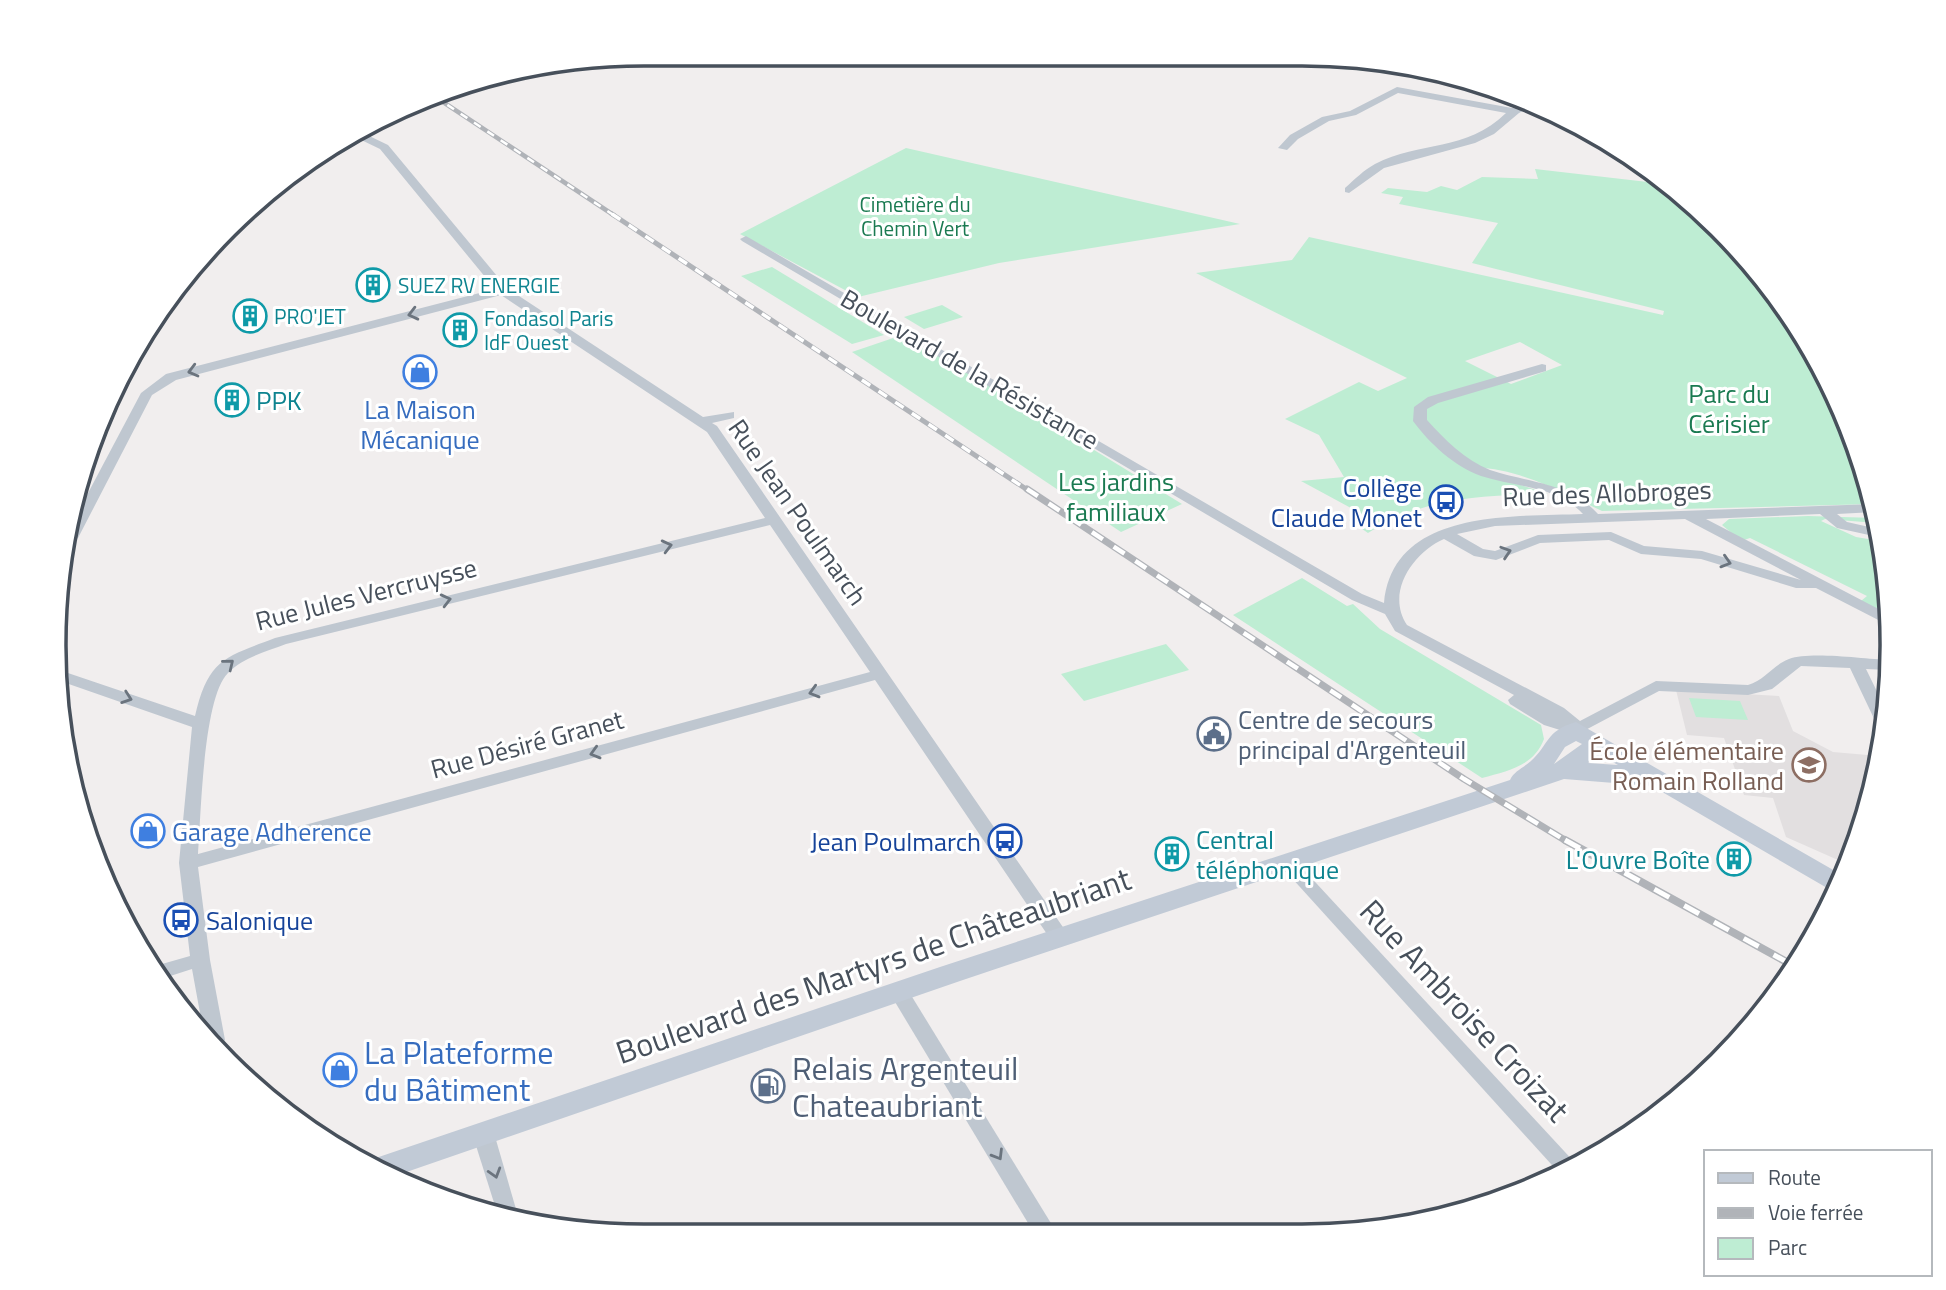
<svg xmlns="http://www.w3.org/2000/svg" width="1946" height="1290" font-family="'Titillium Web',sans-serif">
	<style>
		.education { fill: #e2dfe0 }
		.green { fill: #beedd3; fill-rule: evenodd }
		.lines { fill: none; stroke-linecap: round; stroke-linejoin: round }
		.street { fill: #bfc7d0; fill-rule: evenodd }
		.secondary { fill: #c1cad6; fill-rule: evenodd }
		.rail-far3-casing { stroke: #b0b3b8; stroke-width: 4.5 }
		.rail-far2-casing { stroke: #b0b3b8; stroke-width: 5 }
		.rail-far1-casing { stroke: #b0b3b8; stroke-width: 7 }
		.rail-casing { stroke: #b0b3b8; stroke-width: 8 }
		.rail-far3 { stroke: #fff; stroke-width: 2.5; stroke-dasharray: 8; stroke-linecap: butt }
		.rail-far2 { stroke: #fff; stroke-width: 3.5; stroke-dasharray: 10; stroke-linecap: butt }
		.rail-far1 { stroke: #fff; stroke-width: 4.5; stroke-dasharray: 13; stroke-linecap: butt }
		.rail { stroke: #fff; stroke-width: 5; stroke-dasharray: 17; stroke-linecap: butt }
		.oneway { stroke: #6b747e }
		.labels { text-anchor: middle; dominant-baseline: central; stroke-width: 6; stroke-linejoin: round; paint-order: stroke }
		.far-park-label { font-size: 21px; fill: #1a7a51; stroke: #fff }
		.far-culture-label { font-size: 21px; fill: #0d838f; stroke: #fff; text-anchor: start }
		.street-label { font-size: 26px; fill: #47505b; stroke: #fff }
		.park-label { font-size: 26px; fill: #1a7a51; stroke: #fff }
		.culture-label { font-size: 26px; fill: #0d838f; stroke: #fff; text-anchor: start }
		.shop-label { font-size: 26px; fill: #366cbe; stroke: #fff }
		.transit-label { font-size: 26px; fill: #164399; stroke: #fff; text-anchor: end }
		.service-label { font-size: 26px; fill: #4e5e75; stroke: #fff; text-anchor: start }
		.education-label { font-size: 26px; fill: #785e54; stroke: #fff; text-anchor: end }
		.near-street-label { font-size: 32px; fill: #47505b; stroke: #fff }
		.near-shop-label { font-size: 32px; fill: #366cbe; stroke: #fff; text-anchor: start }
		.near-service-label { font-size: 32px; fill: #4e5e75; stroke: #fff; text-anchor: start }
		.rim { fill: none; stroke: #47505b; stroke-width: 3.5 }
	</style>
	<rect width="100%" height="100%" fill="#f1eeee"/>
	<polygon class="education" points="1676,690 1779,696 1793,731 1833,752 1879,756 1860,835 1847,864 1786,837 1773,798 1744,795 1724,738 1687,735"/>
	<g class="green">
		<polygon points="1260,59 1379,59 1441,78 1420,80 1397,73 1275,64"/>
		<polygon points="906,148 1240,224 999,263 858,297 740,234"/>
		<path d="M 1535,169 L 1665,184 L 1691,201 L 1770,286 L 1831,384 L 1874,504 L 1602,511 C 1566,494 1513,465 1470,468 L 1548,494 C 1484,495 1423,497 1368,533 L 1349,520 L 1362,514 L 1301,481 L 1344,477 L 1319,435 L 1285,419 L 1359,382 L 1378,391 L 1407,378 L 1196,273 L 1292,260 L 1309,237 L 1663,315 L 1664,311 L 1472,263 L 1498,223 L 1399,204 L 1403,197 L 1381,193 L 1388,188 L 1427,192 L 1441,186 L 1457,190 L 1482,177 L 1538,179 ZM 1520,342 L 1562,365 L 1511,384 L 1465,361 Z"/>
		<polygon points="772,267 884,335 852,344 741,276"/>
		<polygon points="942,305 963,317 924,329 904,317"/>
		<polygon points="905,334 1182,504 1121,532 852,352"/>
		<polygon points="1808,516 1876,518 1877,523 1825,519 1821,521 1856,537 1880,541 1890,616 1861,601 1867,596 1750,538 1741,541 1722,525 1729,519"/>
		<path d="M 1302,578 L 1347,606 L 1353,604 L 1380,629 L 1541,725 L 1544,739 C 1534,766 1508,771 1482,778 L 1233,615 Z"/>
		<polygon points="1166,644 1189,670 1084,701 1061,674"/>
		<polygon points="1689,698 1740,701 1748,720 1696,717"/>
	</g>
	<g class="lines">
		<g class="street">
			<path d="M 1397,87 L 1512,108 L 1523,103 L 1532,106 L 1519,113 L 1494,134 L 1475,143 L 1384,168 L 1349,193 L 1345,192 L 1345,188 C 1355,179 1364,170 1375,164 C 1420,141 1466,152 1506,113 L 1398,93 L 1356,115 L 1329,121 L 1298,139 L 1287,150 L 1278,148 L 1290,135 L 1322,117 L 1350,111 Z"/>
			<path d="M 361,132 L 388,145 L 507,288 L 703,417 L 734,412 L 734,418 L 712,423 L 717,426 L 1067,933 L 1070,938 L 1067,943 L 1060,945 L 1053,943 L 875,680 L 198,867 L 210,960 L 225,1040 L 220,1046 L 202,1024 L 192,969 L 164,978 L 155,966 L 190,956 L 179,863 L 192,727 L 63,682 L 62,671 L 195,716 C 208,659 225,657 275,638 L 765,518 L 707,432 L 501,295 L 176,380 L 152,395 L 78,538 L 70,542 L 78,512 L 141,393 L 166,374 L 495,289 L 380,149 L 353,136 ZM 770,525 L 870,672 L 198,854 C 201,816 203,697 228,673 C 243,657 266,652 286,644 Z"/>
			<path d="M 746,236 L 1362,594 L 1384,603 C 1393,508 1514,517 1583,514 C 1558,486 1515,487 1481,476 C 1454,466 1430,444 1413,421 L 1414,407 L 1428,397 L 1542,364 L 1546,365 L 1546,371 L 1438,403 L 1427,409 L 1427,420 C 1445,440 1465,460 1490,470 C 1529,483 1569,482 1598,514 L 1874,504 L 1875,512 L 1837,514 L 1847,522 L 1878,529 L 1878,537 L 1837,528 L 1820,514 L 1706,519 L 1890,615 L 1890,626 L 1816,588 L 1796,588 L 1701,559 L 1641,554 L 1609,540 L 1540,543 L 1496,560 L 1474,556 L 1444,539 C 1414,552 1385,592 1407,625 L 1564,708 L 1580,721 L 1656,681 L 1748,685 C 1765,680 1773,665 1789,659 C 1810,651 1864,659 1889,660 L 1888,670 L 1866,669 L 1887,712 L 1884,732 L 1878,727 L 1850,668 L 1801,666 L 1772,689 L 1748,695 L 1659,691 L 1576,735 L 1544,725 L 1510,704 L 1508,700 L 1514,695 L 1395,631 L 1385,614 L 1352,600 L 742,241 L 740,239 ZM 1685,519 L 1801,580 L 1702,551 L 1644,546 L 1611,532 L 1538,535 L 1495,551 L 1483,549 L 1457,534 L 1495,526 Z"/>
			<polygon points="1286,855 1292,857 1577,1165 1561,1175 1280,865 1277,861 1280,857"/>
			<polygon points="899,985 906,987 1057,1233 1034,1233 889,992 892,987"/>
			<polygon points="483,1124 490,1127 494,1133 518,1216 496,1209 472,1133 476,1127"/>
		</g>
		<path class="secondary" d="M 1576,722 L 1842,875 L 1834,892 L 1652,786 L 1564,779 L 960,981 L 392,1177 L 364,1162 L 940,967 L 1510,780 C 1514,771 1523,768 1531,761 C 1549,745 1545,731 1576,722 ZM 1576,741 L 1582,744 L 1554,764 L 1565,747 ZM 1600,755 L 1618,765 L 1588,763 Z"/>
		<defs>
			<polyline id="rail-far3" points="434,96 615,216"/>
			<polyline id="rail-far2" points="612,214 1029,491"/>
			<polyline id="rail-far1" points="1027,489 1464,779 1568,842"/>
			<polyline id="rail" points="1565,840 1794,966"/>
		</defs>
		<use href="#rail-far3" class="rail-far3-casing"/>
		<use href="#rail-far2" class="rail-far2-casing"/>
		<use href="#rail-far1" class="rail-far1-casing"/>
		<use href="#rail" class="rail-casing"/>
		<use href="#rail-far3" class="rail-far3"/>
		<use href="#rail-far2" class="rail-far2"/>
		<use href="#rail-far1" class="rail-far1"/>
		<use href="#rail" class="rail"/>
	</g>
	<defs><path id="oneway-chevron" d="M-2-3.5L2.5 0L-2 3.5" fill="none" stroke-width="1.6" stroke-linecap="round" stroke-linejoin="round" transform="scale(1.75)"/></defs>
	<g class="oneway">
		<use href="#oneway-chevron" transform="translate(413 314) rotate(166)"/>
		<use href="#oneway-chevron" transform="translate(193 371) rotate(165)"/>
		<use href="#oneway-chevron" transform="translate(667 546) rotate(-14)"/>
		<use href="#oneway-chevron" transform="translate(1506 552) rotate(-18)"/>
		<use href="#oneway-chevron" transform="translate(1726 562) rotate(17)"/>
		<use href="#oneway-chevron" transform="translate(446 600) rotate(-14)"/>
		<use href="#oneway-chevron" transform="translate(229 664) rotate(-39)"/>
		<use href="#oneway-chevron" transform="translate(814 692) rotate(164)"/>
		<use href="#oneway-chevron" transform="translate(127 698) rotate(19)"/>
		<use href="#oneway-chevron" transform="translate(595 753) rotate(164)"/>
		<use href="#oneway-chevron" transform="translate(998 1155) rotate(59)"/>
		<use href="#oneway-chevron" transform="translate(495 1173) rotate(73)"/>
	</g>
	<defs>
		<symbol id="building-ring" viewBox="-11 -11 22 22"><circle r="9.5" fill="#fff" stroke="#0f9aa8" stroke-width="1.5"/><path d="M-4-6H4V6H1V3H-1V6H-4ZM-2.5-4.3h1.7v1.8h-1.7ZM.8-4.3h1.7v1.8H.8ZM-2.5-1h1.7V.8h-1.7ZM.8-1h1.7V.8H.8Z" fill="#0f9aa8"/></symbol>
		<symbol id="shop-ring" viewBox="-11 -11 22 22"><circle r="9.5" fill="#fff" stroke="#3f7fe0" stroke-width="1.5"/><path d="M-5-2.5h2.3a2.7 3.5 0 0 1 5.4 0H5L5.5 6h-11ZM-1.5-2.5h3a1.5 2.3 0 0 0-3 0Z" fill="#3f7fe0"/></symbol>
		<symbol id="bus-ring" viewBox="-11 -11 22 22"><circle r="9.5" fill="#fff" stroke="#1a4fb4" stroke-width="1.5"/><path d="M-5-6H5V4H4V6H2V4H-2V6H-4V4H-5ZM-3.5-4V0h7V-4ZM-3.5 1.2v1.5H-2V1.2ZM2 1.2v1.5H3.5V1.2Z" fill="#1a4fb4"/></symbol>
		<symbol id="civic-ring" viewBox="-11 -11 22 22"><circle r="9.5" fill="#fff" stroke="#5c6f8a" stroke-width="1.5"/><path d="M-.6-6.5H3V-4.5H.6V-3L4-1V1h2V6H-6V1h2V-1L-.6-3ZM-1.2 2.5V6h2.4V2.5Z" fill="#5c6f8a"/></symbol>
		<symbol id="school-ring" viewBox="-11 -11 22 22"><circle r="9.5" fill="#fff" stroke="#8d6e63" stroke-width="1.5"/><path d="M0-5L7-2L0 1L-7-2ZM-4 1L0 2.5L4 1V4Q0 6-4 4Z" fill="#8d6e63"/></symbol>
		<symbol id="fuel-ring" viewBox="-11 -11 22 22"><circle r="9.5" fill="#fff" stroke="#5c6f8a" stroke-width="1.5"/><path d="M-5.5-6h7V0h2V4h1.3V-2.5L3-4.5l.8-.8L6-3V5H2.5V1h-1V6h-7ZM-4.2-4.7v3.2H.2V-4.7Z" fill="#5c6f8a"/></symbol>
	</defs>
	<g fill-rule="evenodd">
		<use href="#building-ring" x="354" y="266" width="38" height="38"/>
		<use href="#building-ring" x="231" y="297" width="38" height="38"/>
		<use href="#building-ring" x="441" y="311" width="38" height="38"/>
		<use href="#shop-ring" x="401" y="353" width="38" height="38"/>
		<use href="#building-ring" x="213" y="381" width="38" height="38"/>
		<use href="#bus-ring" x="1427" y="483" width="38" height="38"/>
		<use href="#civic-ring" x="1195" y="715" width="38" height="38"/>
		<use href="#school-ring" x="1790" y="746" width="38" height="38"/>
		<use href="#shop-ring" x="129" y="812" width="38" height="38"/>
		<use href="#bus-ring" x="986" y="822" width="38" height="38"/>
		<use href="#building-ring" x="1153" y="835" width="38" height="38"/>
		<use href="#building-ring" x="1715" y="840" width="38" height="38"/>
		<use href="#bus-ring" x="162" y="901" width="38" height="38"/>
		<use href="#shop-ring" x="321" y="1051" width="38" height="38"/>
		<use href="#fuel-ring" x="749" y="1067" width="38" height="38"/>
	</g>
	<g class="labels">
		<g class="far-park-label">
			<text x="915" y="204">Cimetière du<tspan x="915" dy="24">Chemin Vert</tspan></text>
		</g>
		<g class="far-culture-label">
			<text x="398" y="285">SUEZ RV ENERGIE</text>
			<text x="274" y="316">PRO'JET</text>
			<text x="484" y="318">Fondasol Paris<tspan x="484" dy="24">IdF Ouest</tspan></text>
		</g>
		<g class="street-label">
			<text transform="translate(970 369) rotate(30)">Boulevard de la Résistance</text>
			<text transform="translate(1607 493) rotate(-2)">Rue des Allobroges</text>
			<text transform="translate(798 512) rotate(55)">Rue Jean Poulmarch</text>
			<text transform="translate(366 594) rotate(-14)">Rue Jules Vercruysse</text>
			<text transform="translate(527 744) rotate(-15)">Rue Désiré Granet</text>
		</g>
		<g class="park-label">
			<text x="1729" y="393">Parc du<tspan x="1729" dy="30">Cérisier</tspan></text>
			<text x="1116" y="481">Les jardins<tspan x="1116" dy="30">familiaux</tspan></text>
		</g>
		<g class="culture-label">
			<text x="256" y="400">PPK</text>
			<text x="1196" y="839">Central<tspan x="1196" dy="30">téléphonique</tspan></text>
			<text x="1710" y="859" text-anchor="end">L'Ouvre Boîte</text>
		</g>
		<g class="shop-label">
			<text x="420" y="409">La Maison<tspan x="420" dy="30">Mécanique</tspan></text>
			<text x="172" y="831" text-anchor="start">Garage Adherence</text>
		</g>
		<g class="transit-label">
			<text x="1422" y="487">Collège<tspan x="1422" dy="30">Claude Monet</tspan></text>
			<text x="981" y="841">Jean Poulmarch</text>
			<text x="206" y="920" text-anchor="start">Salonique</text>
		</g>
		<g class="service-label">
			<text x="1238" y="719">Centre de secours<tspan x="1238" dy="30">principal d'Argenteuil</tspan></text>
		</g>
		<g class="education-label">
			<text x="1784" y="750">École élémentaire<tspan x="1784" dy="30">Romain Rolland</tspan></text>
		</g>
		<g class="near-street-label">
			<text transform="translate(873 965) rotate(-19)">Boulevard des Martyrs de Châteaubriant</text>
			<text transform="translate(1465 1010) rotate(47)">Rue Ambroise Croizat</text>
		</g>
		<g class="near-shop-label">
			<text x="364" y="1052">La Plateforme<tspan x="364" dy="37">du Bâtiment</tspan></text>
		</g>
		<g class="near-service-label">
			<text x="792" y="1068">Relais Argenteuil<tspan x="792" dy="37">Chateaubriant</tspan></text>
		</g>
	</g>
	<path d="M0 0H1946V1290H0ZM644 66H1302A578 578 0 0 1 1880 644V646A578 578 0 0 1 1302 1224H644A578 578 0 0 1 66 646V644A578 578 0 0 1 644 66Z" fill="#fff" fill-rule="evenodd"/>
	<path class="rim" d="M644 66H1302A578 578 0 0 1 1880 644V646A578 578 0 0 1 1302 1224H644A578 578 0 0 1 66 646V644A578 578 0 0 1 644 66Z"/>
	<rect x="1704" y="1150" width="228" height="126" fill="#ffffff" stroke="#b5b9bd" stroke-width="2"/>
	<rect x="1718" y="1173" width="35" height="10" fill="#c1cad6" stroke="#b5b9bd" stroke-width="2"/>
	<text x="1768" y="1185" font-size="21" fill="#47505b">Route</text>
	<rect x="1718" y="1208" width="35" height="10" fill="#b0b3b8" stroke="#b5b9bd" stroke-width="2"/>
	<text x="1768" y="1220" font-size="21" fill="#47505b">Voie ferrée</text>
	<rect x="1718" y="1238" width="35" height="21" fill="#beedd3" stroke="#b5b9bd" stroke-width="2"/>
	<text x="1768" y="1255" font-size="21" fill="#47505b">Parc</text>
</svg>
